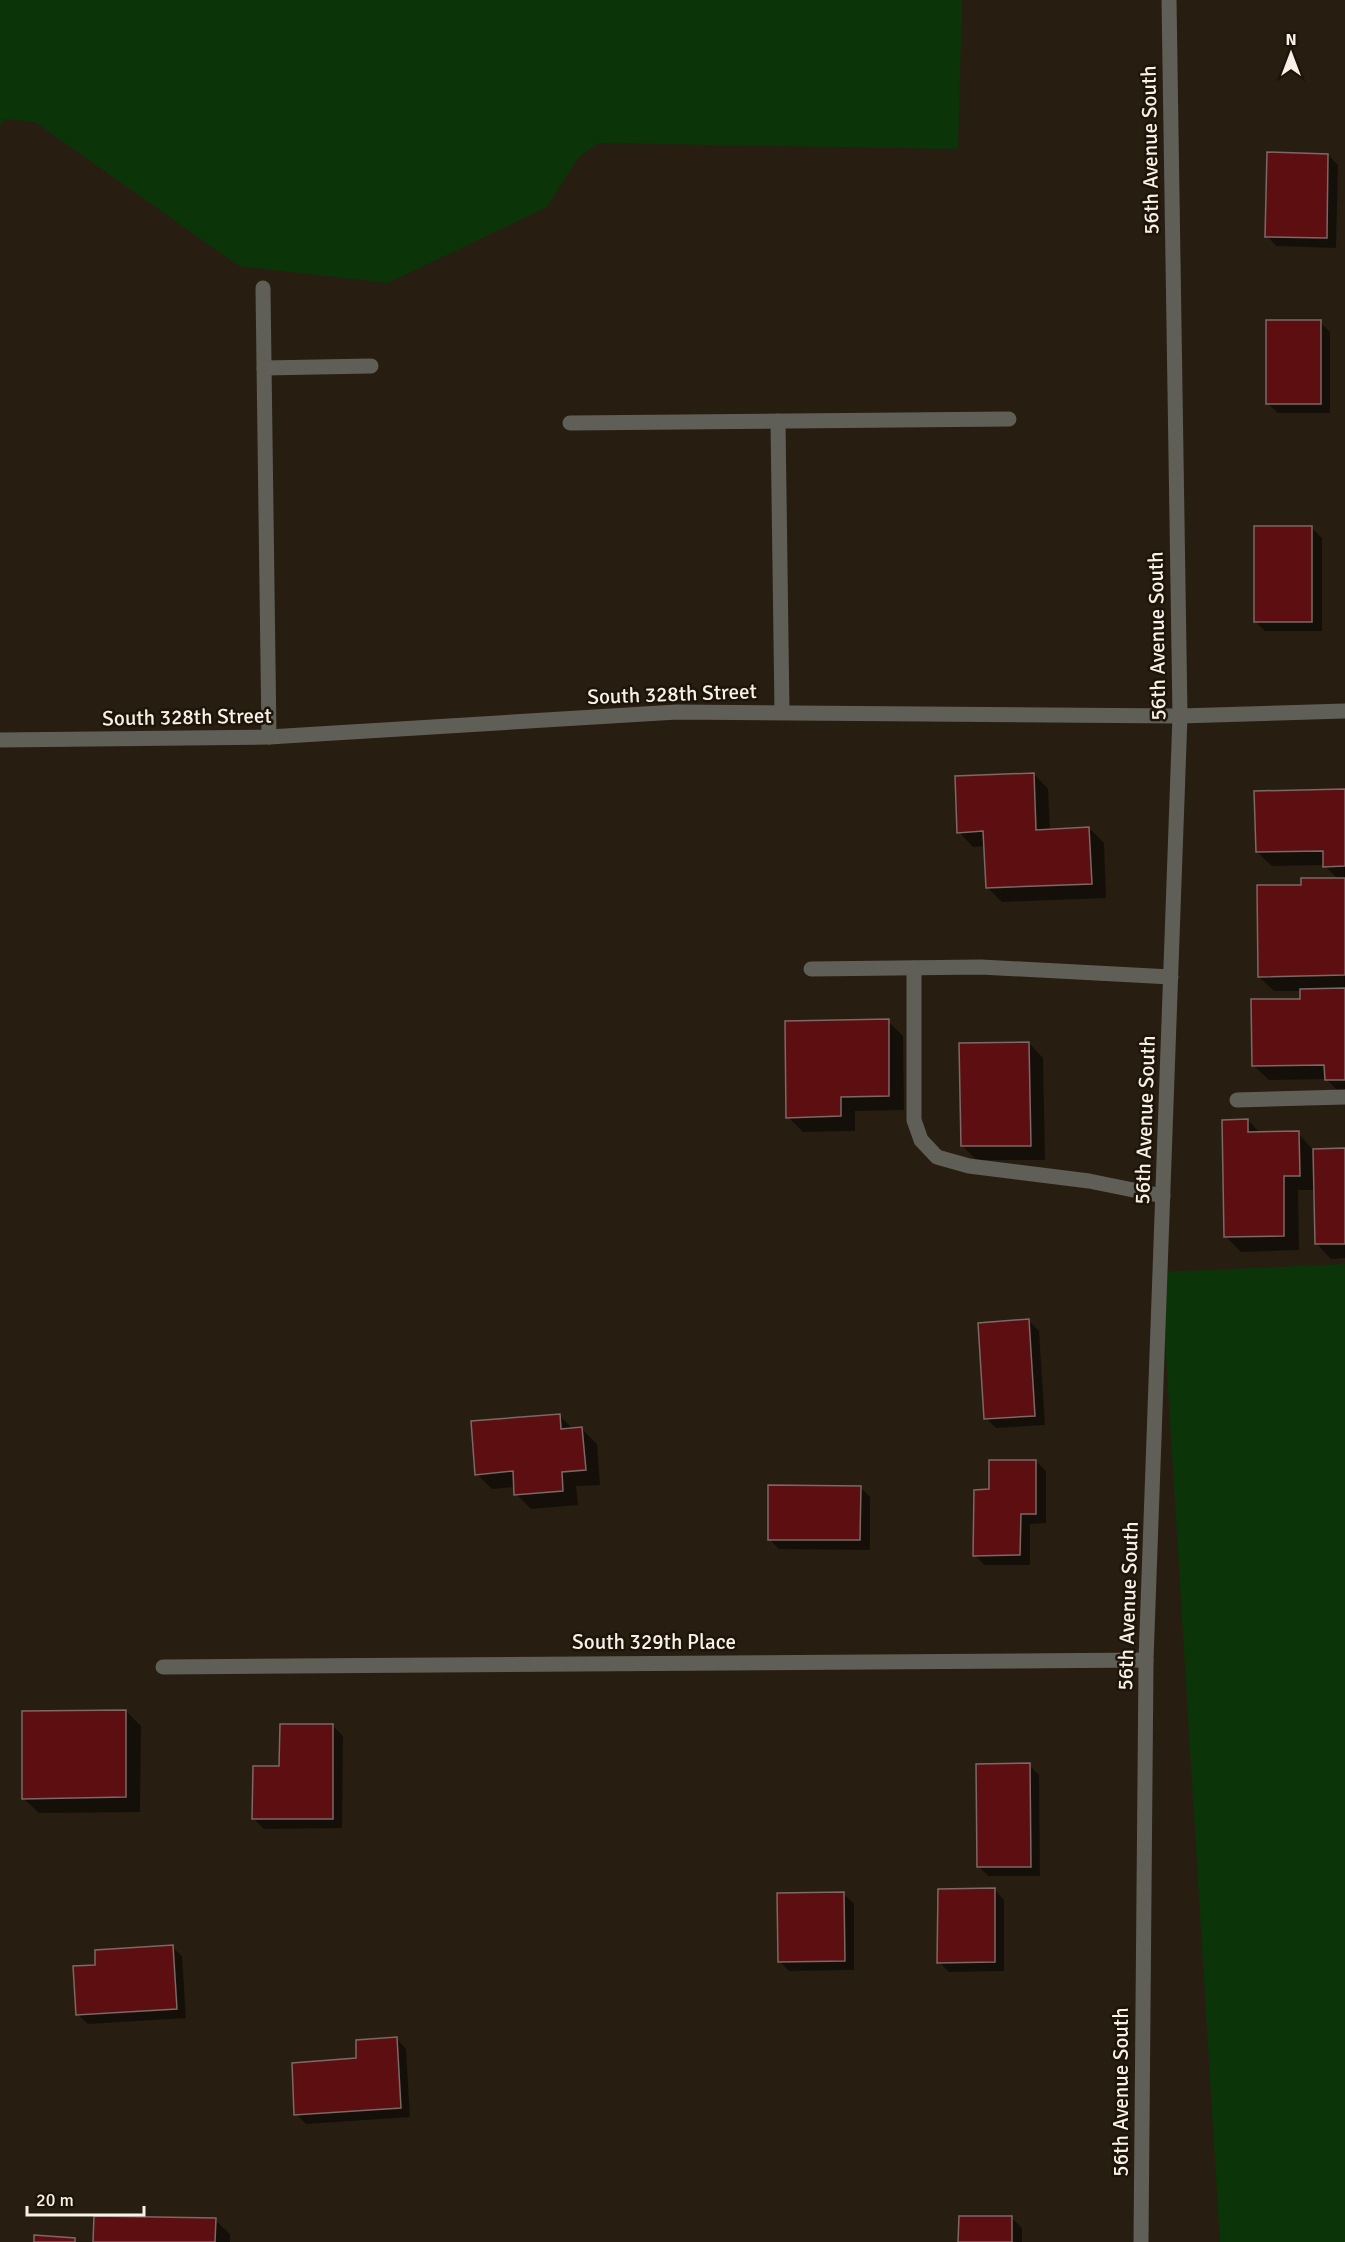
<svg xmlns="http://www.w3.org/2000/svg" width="1345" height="2242" font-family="Signika,sans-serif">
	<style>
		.green { fill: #0c3409 }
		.shadow { fill: #0007 }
		.building { fill: #5d0e10; stroke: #7c6865; stroke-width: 1.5 }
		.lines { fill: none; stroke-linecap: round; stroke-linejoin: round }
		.service { stroke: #5f5f58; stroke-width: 15 }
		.minor { stroke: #5f5f58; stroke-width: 15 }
		.labels { text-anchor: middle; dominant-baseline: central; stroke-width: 5; stroke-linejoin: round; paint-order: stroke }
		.street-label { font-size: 21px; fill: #f8f1e9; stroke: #1e1408 }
	</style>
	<rect width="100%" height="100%" fill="#271e11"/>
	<g class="green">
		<polygon points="0,0 962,0 958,149 598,143 578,158 547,207 388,283 239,266 35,122 4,119 0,126"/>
		<polygon points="1345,1264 1345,2242 1220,2242 1161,1272"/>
	</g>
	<g class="shadow">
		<polygon points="1328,155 1338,165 1336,248 1276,246 1267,236"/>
		<polygon points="1320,322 1330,332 1330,413 1278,413 1268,404"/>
		<polygon points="1312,528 1322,538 1322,631 1265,631 1255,621"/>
		<polygon points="1034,774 1048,789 1050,830 1089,828 1104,843 1106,898 1002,902 987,887 985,846 973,847 959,832"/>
		<polygon points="1345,791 1345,1094 1341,1094 1326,1079 1269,1080 1254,1066 1302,1000 1301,991 1274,991 1259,977 1302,886 1338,879 1324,865 1272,866 1257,852"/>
		<polygon points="888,1021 903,1036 904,1110 855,1111 855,1131 803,1132 788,1117"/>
		<polygon points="1029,1043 1043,1058 1045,1160 977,1160 962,1146"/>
		<polygon points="1248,1120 1260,1133 1298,1133 1313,1150 1345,1150 1345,1258 1331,1259 1317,1244 1316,1190 1298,1190 1299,1250 1241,1252 1226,1237"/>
		<polygon points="1029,1321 1039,1331 1045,1425 996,1428 986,1418"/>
		<polygon points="559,1415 574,1430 582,1429 597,1444 600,1485 576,1486 578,1505 531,1509 516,1494 515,1487 492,1489 477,1474"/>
		<polygon points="1036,1461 1046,1471 1046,1523 1030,1524 1030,1565 984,1565 975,1555 990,1490"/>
		<polygon points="860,1487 870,1497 870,1550 779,1549 769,1539"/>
		<polygon points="126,1711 141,1726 140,1812 39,1813 24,1799"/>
		<polygon points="333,1726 343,1736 342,1828 264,1829 254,1819 281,1768"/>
		<polygon points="1029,1765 1039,1775 1040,1876 988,1876 978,1866"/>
		<polygon points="995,1890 1004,1900 1004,1971 949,1972 939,1962"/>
		<polygon points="844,1894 854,1904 854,1970 789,1971 779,1961"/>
		<polygon points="172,1947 182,1956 186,2018 88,2024 78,2015 97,1967"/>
		<polygon points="397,2039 406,2049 410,2117 306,2124 296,2114 358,2060"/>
		<polygon points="1012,2218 1022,2228 1022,2242 960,2242"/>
		<polygon points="215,2220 230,2234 230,2242 95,2242"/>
	</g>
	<g class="building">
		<polygon points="1267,152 1328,154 1327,238 1265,237"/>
		<rect x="1266" y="320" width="55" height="84"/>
		<rect x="1254" y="526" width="58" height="96"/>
		<polygon points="1034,773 1036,830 1089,827 1092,884 986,888 983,831 957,833 955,776"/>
		<polygon points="1345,789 1345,866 1323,867 1323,851 1256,852 1254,791"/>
		<polygon points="1301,878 1345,878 1345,975 1258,977 1257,885 1301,885"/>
		<polygon points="1345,988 1345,1080 1325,1080 1324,1065 1252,1066 1251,999 1300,999 1300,989"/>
		<polygon points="889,1019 889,1096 841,1097 841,1116 786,1118 785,1021"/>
		<polygon points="1029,1042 1031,1146 961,1146 959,1043"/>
		<polygon points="1248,1119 1248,1132 1299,1131 1300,1176 1284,1176 1284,1236 1224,1237 1222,1120"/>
		<polygon points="1345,1148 1345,1244 1315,1244 1313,1149"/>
		<polygon points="1029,1319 1035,1416 984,1419 978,1323"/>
		<polygon points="560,1414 561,1429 582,1427 586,1470 562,1472 563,1491 514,1495 513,1471 475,1475 471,1421"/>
		<polygon points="989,1460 1036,1460 1036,1514 1021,1514 1020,1555 973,1556 974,1490 989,1489"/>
		<polygon points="768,1485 861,1486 860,1540 768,1540"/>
		<polygon points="126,1710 126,1797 22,1799 22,1711"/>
		<polygon points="280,1724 333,1724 333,1819 252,1819 253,1766 279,1766"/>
		<polygon points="1030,1763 1031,1867 977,1867 976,1764"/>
		<polygon points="995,1888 995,1962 937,1963 938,1889"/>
		<polygon points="844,1892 845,1961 778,1962 777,1893"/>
		<polygon points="173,1945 177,2009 76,2015 73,1966 95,1965 95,1950"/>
		<polygon points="397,2037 401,2108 294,2115 292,2063 356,2058 356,2040"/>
		<polygon points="94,2216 216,2218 215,2242 93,2242"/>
		<polygon points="959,2216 1012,2216 1012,2242 958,2242"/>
		<polygon points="34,2235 75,2238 75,2242 34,2242"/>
	</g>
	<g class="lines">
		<g class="service">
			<polyline points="914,968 914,1120 921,1140 937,1157 969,1166 1089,1181 1163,1196"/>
			<polyline points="811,969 981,967 1171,977"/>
			<polyline points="1237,1100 1345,1097"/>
		</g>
		<g class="minor">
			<polyline points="263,288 269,737"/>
			<polyline points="264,368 371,366"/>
			<polyline points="778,421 782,712"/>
			<polyline points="570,423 1009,419"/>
			<polyline points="0,740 269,737 677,712 1180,716 1345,711"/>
			<polyline points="163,1667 1146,1660"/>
			<polyline points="1141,2242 1146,1660 1180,716 1169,0"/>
		</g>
	</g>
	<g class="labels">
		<g class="street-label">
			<text transform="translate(1150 150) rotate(-91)">56th Avenue South</text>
			<text transform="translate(1157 636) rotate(-91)">56th Avenue South</text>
			<text transform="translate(672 694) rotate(-2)">South 328th Street</text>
			<text transform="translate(187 717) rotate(-1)">South 328th Street</text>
			<text transform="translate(1145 1120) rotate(-88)">56th Avenue South</text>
			<text transform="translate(1128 1606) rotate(-88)">56th Avenue South</text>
			<text x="654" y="1642">South 329th Place</text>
			<text transform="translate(1121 2092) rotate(-90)">56th Avenue South</text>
		</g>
	</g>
	<g transform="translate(1291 54)" stroke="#1e1408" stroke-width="4.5" paint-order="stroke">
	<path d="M0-4.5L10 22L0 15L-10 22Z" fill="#f8f1e9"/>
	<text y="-9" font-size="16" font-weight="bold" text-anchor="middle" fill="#f8f1e9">N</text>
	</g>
	<path d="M27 2206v9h117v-9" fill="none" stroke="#f8f1e9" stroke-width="3"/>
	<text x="36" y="2206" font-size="18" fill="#f8f1e9" stroke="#1e1408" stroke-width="4.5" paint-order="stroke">20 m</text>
</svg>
